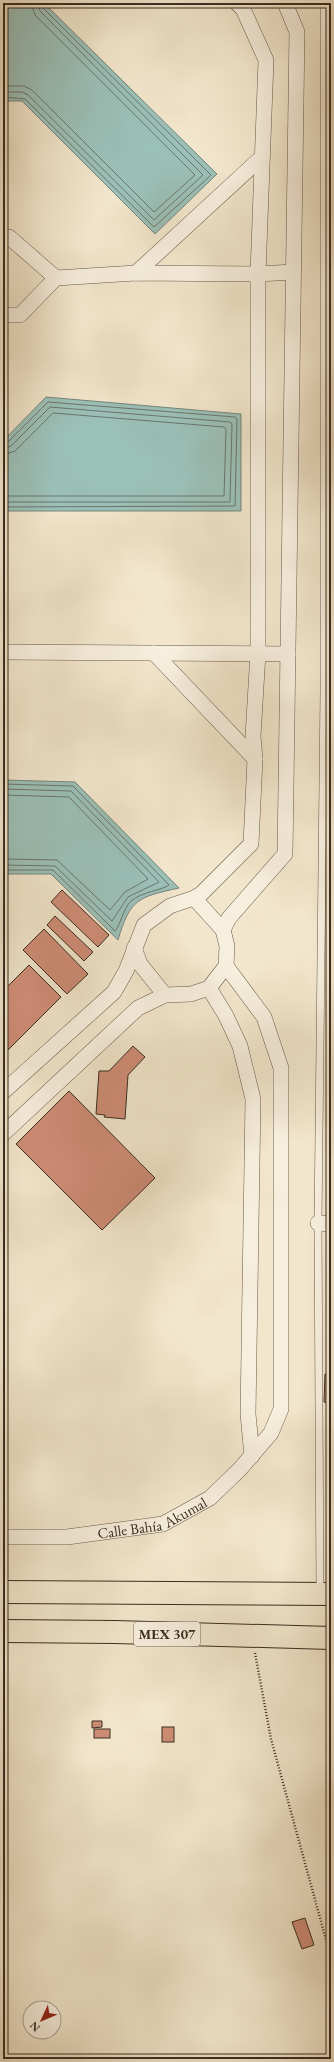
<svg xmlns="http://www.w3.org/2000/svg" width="334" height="2062" font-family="'EB Garamond',serif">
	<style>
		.water { fill: #9bc0b8; stroke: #74857b }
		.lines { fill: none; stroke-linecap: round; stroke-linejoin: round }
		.shore { stroke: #6a766c; stroke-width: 1 }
		.building { fill: #ce8d76; stroke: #3a2c20 }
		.service-casing { stroke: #685a4b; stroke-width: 8 }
		.minor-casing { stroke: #685a4b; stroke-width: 16 }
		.trunk-casing { stroke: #3a2c20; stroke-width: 24 }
		.path { stroke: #3a2c20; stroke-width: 2.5; stroke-dasharray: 1 2; stroke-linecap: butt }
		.service { stroke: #f7efde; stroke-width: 7 }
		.minor { stroke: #f7efde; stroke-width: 15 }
		.trunk { stroke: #f2e6cc; stroke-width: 22 }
		.labels { text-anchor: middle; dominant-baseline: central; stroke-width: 3; stroke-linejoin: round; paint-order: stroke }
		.shield { fill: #f7efde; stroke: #736659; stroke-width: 1 }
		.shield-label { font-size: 14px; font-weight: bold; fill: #3a2c20 }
		.street-label { font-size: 15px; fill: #3a2c20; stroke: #f7efde }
	</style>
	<rect width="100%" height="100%" fill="#f2e6cc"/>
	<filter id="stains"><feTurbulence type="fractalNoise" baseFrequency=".005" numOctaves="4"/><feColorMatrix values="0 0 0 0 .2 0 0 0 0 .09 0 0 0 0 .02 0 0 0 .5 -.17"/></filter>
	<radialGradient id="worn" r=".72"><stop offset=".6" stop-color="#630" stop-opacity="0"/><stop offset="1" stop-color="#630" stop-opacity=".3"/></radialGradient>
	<g class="water">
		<polygon points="3,3 44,3 217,174 155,234 22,101 3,101"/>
		<polygon points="46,397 241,414 241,511 3,511 3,441"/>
		<path d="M 3,780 L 75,782 L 179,888 C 138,897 130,899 118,940 L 51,874 L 3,874 Z"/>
	</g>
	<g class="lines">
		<g class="shore">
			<polyline points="3,86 24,86 32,90 154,212 195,175 35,15 31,3"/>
			<polyline points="3,92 22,92 28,95 154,220 203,175 40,11 37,3"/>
			<polyline points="3,97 25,99 154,227 211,175 43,8 42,3"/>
			<polyline points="3,444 7,443 48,402 235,417 237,419 235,506 3,507"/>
			<polyline points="3,449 11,446 50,407 230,422 232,424 230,502 3,502"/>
			<polyline points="3,455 15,451 53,413 224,427 226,429 224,496 3,496"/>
			<path d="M 3,784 L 73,786 L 169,885 C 163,890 141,892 131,901 C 123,909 120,926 115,931 L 53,870 L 3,870"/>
			<polyline points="3,789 71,791 159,882 128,897 112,921 55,866 3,865"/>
			<polyline points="3,795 69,797 148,879 125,892 110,910 57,860 3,859"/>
		</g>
	</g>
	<g class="building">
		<polygon points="62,890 109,935 98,947 51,902"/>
		<polygon points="55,916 93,952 84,961 47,925"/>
		<polygon points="44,929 88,974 67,994 23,950"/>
		<polygon points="29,965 61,997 3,1055 3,991"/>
		<polygon points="328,982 331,982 331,992 329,992"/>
		<polygon points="133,1046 145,1057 128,1075 125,1119 104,1117 105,1115 96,1114 99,1071 109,1071"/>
		<polygon points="69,1091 155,1178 102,1230 16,1144"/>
		<polygon points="325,1374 331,1374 331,1403 324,1402"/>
		<polygon points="92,1721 102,1721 102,1727 92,1728"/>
		<rect x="162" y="1727" width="12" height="15"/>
		<rect x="94" y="1729" width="16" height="9"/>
		<polygon points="305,1918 314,1945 302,1949 292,1922"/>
	</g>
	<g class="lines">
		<defs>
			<polyline id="service" points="320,1592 318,1223 324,692 324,3"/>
			<g id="minor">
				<polyline points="3,237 9,237 56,278 136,273 258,274 293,272"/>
				<polyline points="136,273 262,157"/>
				<polyline points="3,315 20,315 56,278"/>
				<polyline points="3,652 288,654"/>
				<polyline points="154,653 255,759"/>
				<polyline points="194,898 223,930"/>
				<polyline points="134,948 140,964 165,995"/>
				<polyline points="209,988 226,1016 240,1046 253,1099 248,1414 252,1456"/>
				<polyline points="3,1092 114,992 126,971 144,925 170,906 194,898 201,894 251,844 255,759 253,736 258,653 258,274 266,60 243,9 237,3"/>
				<polyline points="3,1134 138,1008 165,995 191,994 209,988 226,966 227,946 223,930 229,918 285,854 297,32 285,3"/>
				<polyline points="318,1223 331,1224"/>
				<path id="s1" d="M 3,1537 L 67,1537 L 163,1524 L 210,1498 L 240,1469 L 271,1433 L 281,1409 L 281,1068 L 264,1017 L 226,966"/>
			</g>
			<g id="trunk">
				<polyline points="3,1592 331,1594"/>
				<polyline points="3,1631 115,1632 331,1638"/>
			</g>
		</defs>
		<use href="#service" class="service-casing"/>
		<use href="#minor" class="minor-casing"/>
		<use href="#trunk" class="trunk-casing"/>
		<polyline class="path" points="255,1653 271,1739 331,1958"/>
		<use href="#service" class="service"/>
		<use href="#minor" class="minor"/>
		<use href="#trunk" class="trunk"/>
	</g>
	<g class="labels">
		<rect class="shield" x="134" y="1622" width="66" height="24" rx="3"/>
		<g class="shield-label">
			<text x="167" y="1634">MEX 307</text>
		</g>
		<g class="street-label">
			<text stroke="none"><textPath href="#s1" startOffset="152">Calle Bahía Akumal</textPath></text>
		</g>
	</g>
	<rect width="334" height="2062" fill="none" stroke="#f2e6cc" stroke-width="16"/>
	<rect x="4" y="4" width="326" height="2054" fill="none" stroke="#3a2c20" stroke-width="2"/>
	<rect x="8" y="8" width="318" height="2046" fill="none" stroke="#3a2c20"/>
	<g transform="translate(42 2020) rotate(226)"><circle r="19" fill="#f7efde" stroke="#aba192"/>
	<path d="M0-3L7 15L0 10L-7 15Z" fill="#8f2418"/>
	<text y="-6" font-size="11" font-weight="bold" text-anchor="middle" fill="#3a2c20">N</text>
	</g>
	<rect width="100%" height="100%" filter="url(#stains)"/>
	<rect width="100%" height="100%" fill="url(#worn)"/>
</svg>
